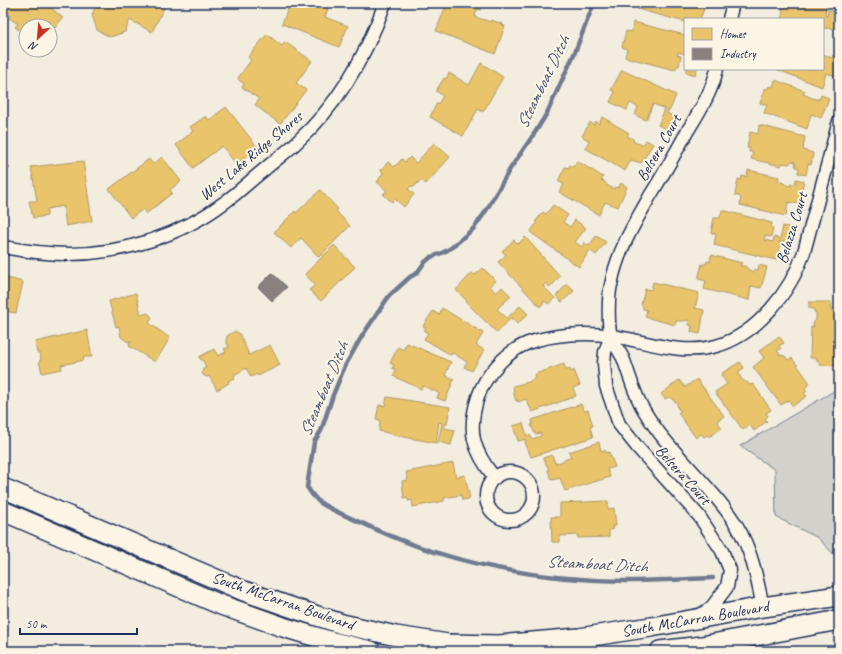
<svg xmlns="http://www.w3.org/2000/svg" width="842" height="654" font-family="Caveat,sans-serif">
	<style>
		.green { fill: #d3d1cc; stroke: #778095 }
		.homes { fill: #e9c46a; stroke: #ab9766 }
		.industry { fill: #8a817c; stroke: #696873 }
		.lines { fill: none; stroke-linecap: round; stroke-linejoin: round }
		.stream { stroke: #707a91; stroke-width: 4.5 }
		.minor-casing { stroke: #1b2f5e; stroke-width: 15 }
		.primary-casing { stroke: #1b2f5e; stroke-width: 22 }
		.minor { stroke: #fcf5e5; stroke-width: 12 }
		.primary { stroke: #fcf5e5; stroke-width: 19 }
		.labels { text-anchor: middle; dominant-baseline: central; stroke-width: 4; stroke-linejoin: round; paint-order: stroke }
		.street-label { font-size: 16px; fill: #1b2f5e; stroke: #fcf5e5 }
		.water-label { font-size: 17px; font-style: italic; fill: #465478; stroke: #fcf5e5 }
	</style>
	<rect width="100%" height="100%" fill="#f3ede0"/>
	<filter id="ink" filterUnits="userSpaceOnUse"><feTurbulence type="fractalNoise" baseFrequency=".025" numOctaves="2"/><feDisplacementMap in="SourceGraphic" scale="8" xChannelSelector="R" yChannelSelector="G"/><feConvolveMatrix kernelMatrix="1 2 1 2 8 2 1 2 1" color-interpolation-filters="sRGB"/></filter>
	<g filter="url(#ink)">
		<polygon class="green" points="839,388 839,560 818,538 776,517 775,470 740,446"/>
		<g class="homes">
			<polygon points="5,3 50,3 48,5 63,18 53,30 50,28 50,26 46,25 45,26 26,26 26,31 24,34 15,27 18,24 9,18 11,16 3,10 3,5"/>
			<polygon points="97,3 154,3 164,8 152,32 130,20 125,32 110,37 97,30 92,15"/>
			<polygon points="290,3 330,3 325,17 348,26 339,47 282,24"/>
			<polygon points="447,3 481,3 481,10 477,9 475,17 491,22 491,20 503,24 502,25 505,26 495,54 436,31"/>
			<polygon points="639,3 689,3 688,5 704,9 700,19 685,19 685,22 637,9"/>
			<polygon points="783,3 826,3 825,16 827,16 828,10 838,11 839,3 839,29 823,28 823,19 782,19"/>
			<polygon points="633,22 685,35 685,54 678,52 677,55 681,56 679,66 677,66 675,70 625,57 627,49 622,47 626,31 632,32"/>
			<polygon points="267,34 282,46 285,42 312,61 296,83 306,90 280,124 255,105 259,99 242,87 244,84 239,80 238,78 251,60 248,57"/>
			<polygon points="837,51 839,52 839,68 836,76 826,73 822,87 778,70 779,69 823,69 823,54 832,58 833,55 836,56"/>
			<polygon points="481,63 503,77 483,112 478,109 463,136 430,117 437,103 438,104 443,96 436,91 444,78 446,79 449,73 469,85"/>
			<polygon points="686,69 697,69 695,75 686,72"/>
			<polygon points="622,70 676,95 670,110 668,110 667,113 675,117 669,130 658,125 665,109 653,104 646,120 635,115 638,107 630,103 627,110 610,102 615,92 611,90"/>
			<polygon points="775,80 805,91 803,94 810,97 818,100 818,98 820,99 821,95 829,98 821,118 811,114 807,129 764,113 767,105 760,103 765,88 768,89 769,86 773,87"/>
			<polygon points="226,107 258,148 236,164 222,146 193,168 176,145 193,131 190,127 206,116 209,120"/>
			<polygon points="602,117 629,133 627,136 633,139 634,142 643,145 646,140 653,144 641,163 631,160 625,171 585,148 589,141 582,136 590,122 594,125 596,121 599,124"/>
			<polygon points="759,125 805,137 803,150 813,153 811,165 808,164 806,175 798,173 799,168 796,167 795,162 792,161 789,164 782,163 781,166 751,159 753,152 749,152 750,148 747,148 750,132 758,134"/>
			<polygon points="434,143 450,157 426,184 421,180 414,187 411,186 408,189 414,194 404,207 395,199 392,202 383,194 387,191 377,182 383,173 381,170 388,162 394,167 402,159 405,162 410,157 416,163"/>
			<polygon points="162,157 181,181 170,190 172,193 146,214 143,209 131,218 109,189 149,159 153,164"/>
			<polygon points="83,161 92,221 66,226 63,206 47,209 47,216 33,218 29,201 37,201 31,167"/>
			<polygon points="577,161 603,177 601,180 604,181 608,186 614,189 615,187 618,188 621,183 627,187 618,207 605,202 599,215 559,192 564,185 558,181 565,167 568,168 570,165 573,167"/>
			<polygon points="3,162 10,167 3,178"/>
			<polygon points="748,170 779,177 778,181 784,183 786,185 791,186 791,183 795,185 796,179 804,181 798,204 788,202 786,216 740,205 741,197 735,195 738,179 741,180 742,176 747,177"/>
			<polygon points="320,190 338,209 336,211 350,226 319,257 301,238 291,248 274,232 295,211 296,213"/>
			<polygon points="553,205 568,215 563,222 570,227 575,220 586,228 575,242 582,247 584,242 589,246 596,236 606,242 596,255 590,250 579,267 530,232 537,223 535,222 543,212 546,214"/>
			<polygon points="722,210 772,223 771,227 773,228 771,237 765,236 764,240 773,242 774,237 780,239 783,226 792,228 788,243 780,241 779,243 781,243 776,260 714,245 716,234 711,233 714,218 720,218"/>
			<polygon points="525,237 560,276 550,288 546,283 543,286 555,298 548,304 545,301 540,307 498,262 506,255 502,251 514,240 518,244"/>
			<polygon points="334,245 355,267 321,301 309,290 315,285 305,274"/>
			<polygon points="711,255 742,263 740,266 745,266 749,270 754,272 754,269 758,270 759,265 767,267 761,288 751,286 749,300 704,289 706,281 698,279 702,264 706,264 707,261 710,262"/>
			<polygon points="483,268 496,281 490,286 496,293 502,287 511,296 497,309 507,318 520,306 528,314 517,324 511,318 497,333 466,302 467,301 456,290 472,273 475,275"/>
			<polygon points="3,277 23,282 16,313 3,311"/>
			<polygon points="653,282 699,293 695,308 704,310 700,334 691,332 692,326 689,325 689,320 682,321 676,321 675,325 645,317 647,310 643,309 643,306 641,305 645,289 651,290"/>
			<polygon points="567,284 574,291 562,302 556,296"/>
			<polygon points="136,293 141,315 148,313 150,315 152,318 149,323 170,338 155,362 129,346 131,341 128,342 121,337 119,326 116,327 109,301"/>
			<polygon points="809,302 831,302 830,309 832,309 831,311 839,311 839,358 837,358 836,366 820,365 820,362 817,362 817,358 810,358 811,327 814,327 813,324 816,319 816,312 814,312 814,309 809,308"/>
			<polygon points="442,308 483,333 476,345 484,350 472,371 464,367 467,362 453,353 451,355 424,339 428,333 424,331 426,328 423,326 433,311 439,315"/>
			<polygon points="87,330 92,357 83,357 84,360 61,365 62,369 42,373 39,361 41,360 40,353 37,353 35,342"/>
			<polygon points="235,331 240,334 249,355 270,345 280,365 258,376 257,374 251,377 246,368 236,374 234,374 235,378 228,381 229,383 217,390 209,376 207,377 204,376 202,373 203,369 206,368 203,360 201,360 199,357 214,349 218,356 226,352 224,349 229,347 226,341 227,336"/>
			<polygon points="779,336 784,343 779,346 781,349 777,350 780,355 785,356 788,360 792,358 810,383 805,388 807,391 804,393 807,396 793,406 788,400 781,405 753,367 764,358 759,351"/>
			<polygon points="407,343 451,362 445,375 454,379 445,401 437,398 439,393 423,386 421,389 393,376 396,370 392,368 394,365 390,363 398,347 403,350"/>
			<polygon points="740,362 744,368 738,372 742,380 748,383 750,385 753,384 771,410 766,413 768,416 765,419 767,421 754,431 750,425 743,430 715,392 727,384 721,375 723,374 722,373"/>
			<polygon points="564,364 566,370 570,369 571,372 574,370 580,385 573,388 576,396 532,412 526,399 518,402 518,400 516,401 513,391 514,391 513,386 529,382 531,380 536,377 535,374"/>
			<polygon points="697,379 724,416 717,421 722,428 709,437 707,435 704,437 701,434 696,438 678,413 681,411 678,409 677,403 669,397 665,399 661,394 679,380 685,387"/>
			<polygon points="387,397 450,407 447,424 446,424 444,428 455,430 451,445 438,442 442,423 439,422 436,443 393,435 393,434 379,431 380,420 376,419 379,405 385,406"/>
			<polygon points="581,404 584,411 588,410 593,426 590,427 593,437 531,457 525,442 526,439 518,441 513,426 523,423 527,436 530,435 532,439 541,436 541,433 535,434 531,425 533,424 532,420"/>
			<polygon points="599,442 601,451 605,450 606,453 609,452 615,467 607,469 610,477 565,491 560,478 552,480 552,479 551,480 548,470 549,470 543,458 552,455 555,463 557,462 558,463 571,457 569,452"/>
			<polygon points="453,463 456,477 465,475 470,499 462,500 461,495 444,498 444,501 413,507 412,500 408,501 408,497 404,498 402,481 408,480 406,472"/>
			<polygon points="608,501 608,509 614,508 616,526 612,526 613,529 609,530 609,537 578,538 577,535 560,536 560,542 552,542 551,517 560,517 560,503"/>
		</g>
		<polygon class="industry" points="272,273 287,287 272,301 258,287"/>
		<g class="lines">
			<path class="stream" d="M 594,3 L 575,52 L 547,113 L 536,131 L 510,169 L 486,211 L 474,228 L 451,248 L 442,253 L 431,257 L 424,263 L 417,273 L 410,277 L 389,296 L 362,336 L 345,366 L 333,395 L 321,431 L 314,442 L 307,487 C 310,492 314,497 318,501 C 326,508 351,518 362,523 C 444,563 534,580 625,581 C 655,581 684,579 713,578"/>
			<defs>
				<g id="minor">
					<polyline points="729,19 733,3"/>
					<path d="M 717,69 C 712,92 699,112 687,132 C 675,154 663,175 650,196 C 634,224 617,252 611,285 C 608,296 608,326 611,336 C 614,344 619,351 623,358 C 630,376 634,395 645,412 C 670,454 711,484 737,526 C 752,551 757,579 763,607"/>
					<path d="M 3,247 C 25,251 47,254 69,254 C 123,254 182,235 225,202 C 239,192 251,180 265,169 C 275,160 287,152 297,142 C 339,104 366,56 385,3"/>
					<polyline points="611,335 605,352 604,363 606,386 619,424 638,448 699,516 722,551 730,570 727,587 711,608 700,615"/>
					<circle cx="510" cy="496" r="24"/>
					<path d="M 495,478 C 473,451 467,431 478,397 C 485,375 506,352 528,343 C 552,334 587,332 612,336 C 646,341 682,356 716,346 C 757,335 791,291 804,252 L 839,121"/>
				</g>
				<g id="primary">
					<polyline points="3,488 244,591 299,610 342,624 396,636 448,644 499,645 579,638 651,627 763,607 839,596"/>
					<polyline points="3,511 221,605 283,627 333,642 371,651"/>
					<polyline points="660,651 702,646 839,620"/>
				</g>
			</defs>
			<use href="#minor" class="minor-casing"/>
			<use href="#primary" class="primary-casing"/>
			<use href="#minor" class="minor"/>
			<use href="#primary" class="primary"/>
		</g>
	</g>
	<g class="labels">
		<g class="street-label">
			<text transform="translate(659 148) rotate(-60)">Belsera Court</text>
			<text transform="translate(251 156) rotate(-40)">West Lake Ridge Shores</text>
			<text transform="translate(792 228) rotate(-73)">Belazza Court</text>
			<text transform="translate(683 475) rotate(48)">Belsera Court</text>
			<text transform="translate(283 601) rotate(19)">South McCarran Boulevard</text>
			<text transform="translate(695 619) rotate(-10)">South McCarran Boulevard</text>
		</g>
		<g class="water-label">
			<text transform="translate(543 82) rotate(-64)">Steamboat Ditch</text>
			<text transform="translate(324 389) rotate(-67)">Steamboat Ditch</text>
			<text transform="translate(597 564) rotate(3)">Steamboat Ditch</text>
		</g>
	</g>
	<rect width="842" height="654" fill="none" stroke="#fcf5e5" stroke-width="16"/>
	<rect x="8" y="8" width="826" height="638" fill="none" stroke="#1b2f5e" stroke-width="1.5" filter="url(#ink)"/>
	<rect x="684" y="18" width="140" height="52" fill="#fcf5e5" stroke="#a2a6af"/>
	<rect x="692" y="28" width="20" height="12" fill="#e9c46a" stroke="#a2a6af"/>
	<text x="720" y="38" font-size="12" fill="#1b2f5e">Homes</text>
	<rect x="692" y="48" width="20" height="12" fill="#8a817c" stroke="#a2a6af"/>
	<text x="720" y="58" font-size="12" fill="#1b2f5e">Industry</text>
	<g transform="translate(38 38) rotate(206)"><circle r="19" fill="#fcf5e5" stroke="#a2a6af"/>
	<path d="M0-3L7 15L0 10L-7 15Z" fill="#c8321e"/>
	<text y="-6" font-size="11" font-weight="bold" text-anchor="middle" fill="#1b2f5e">N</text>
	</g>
	<path d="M20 628v6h117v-6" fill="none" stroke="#1b2f5e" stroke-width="2"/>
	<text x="26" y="628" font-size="12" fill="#1b2f5e" stroke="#fcf5e5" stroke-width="3" paint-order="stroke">50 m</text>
</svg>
